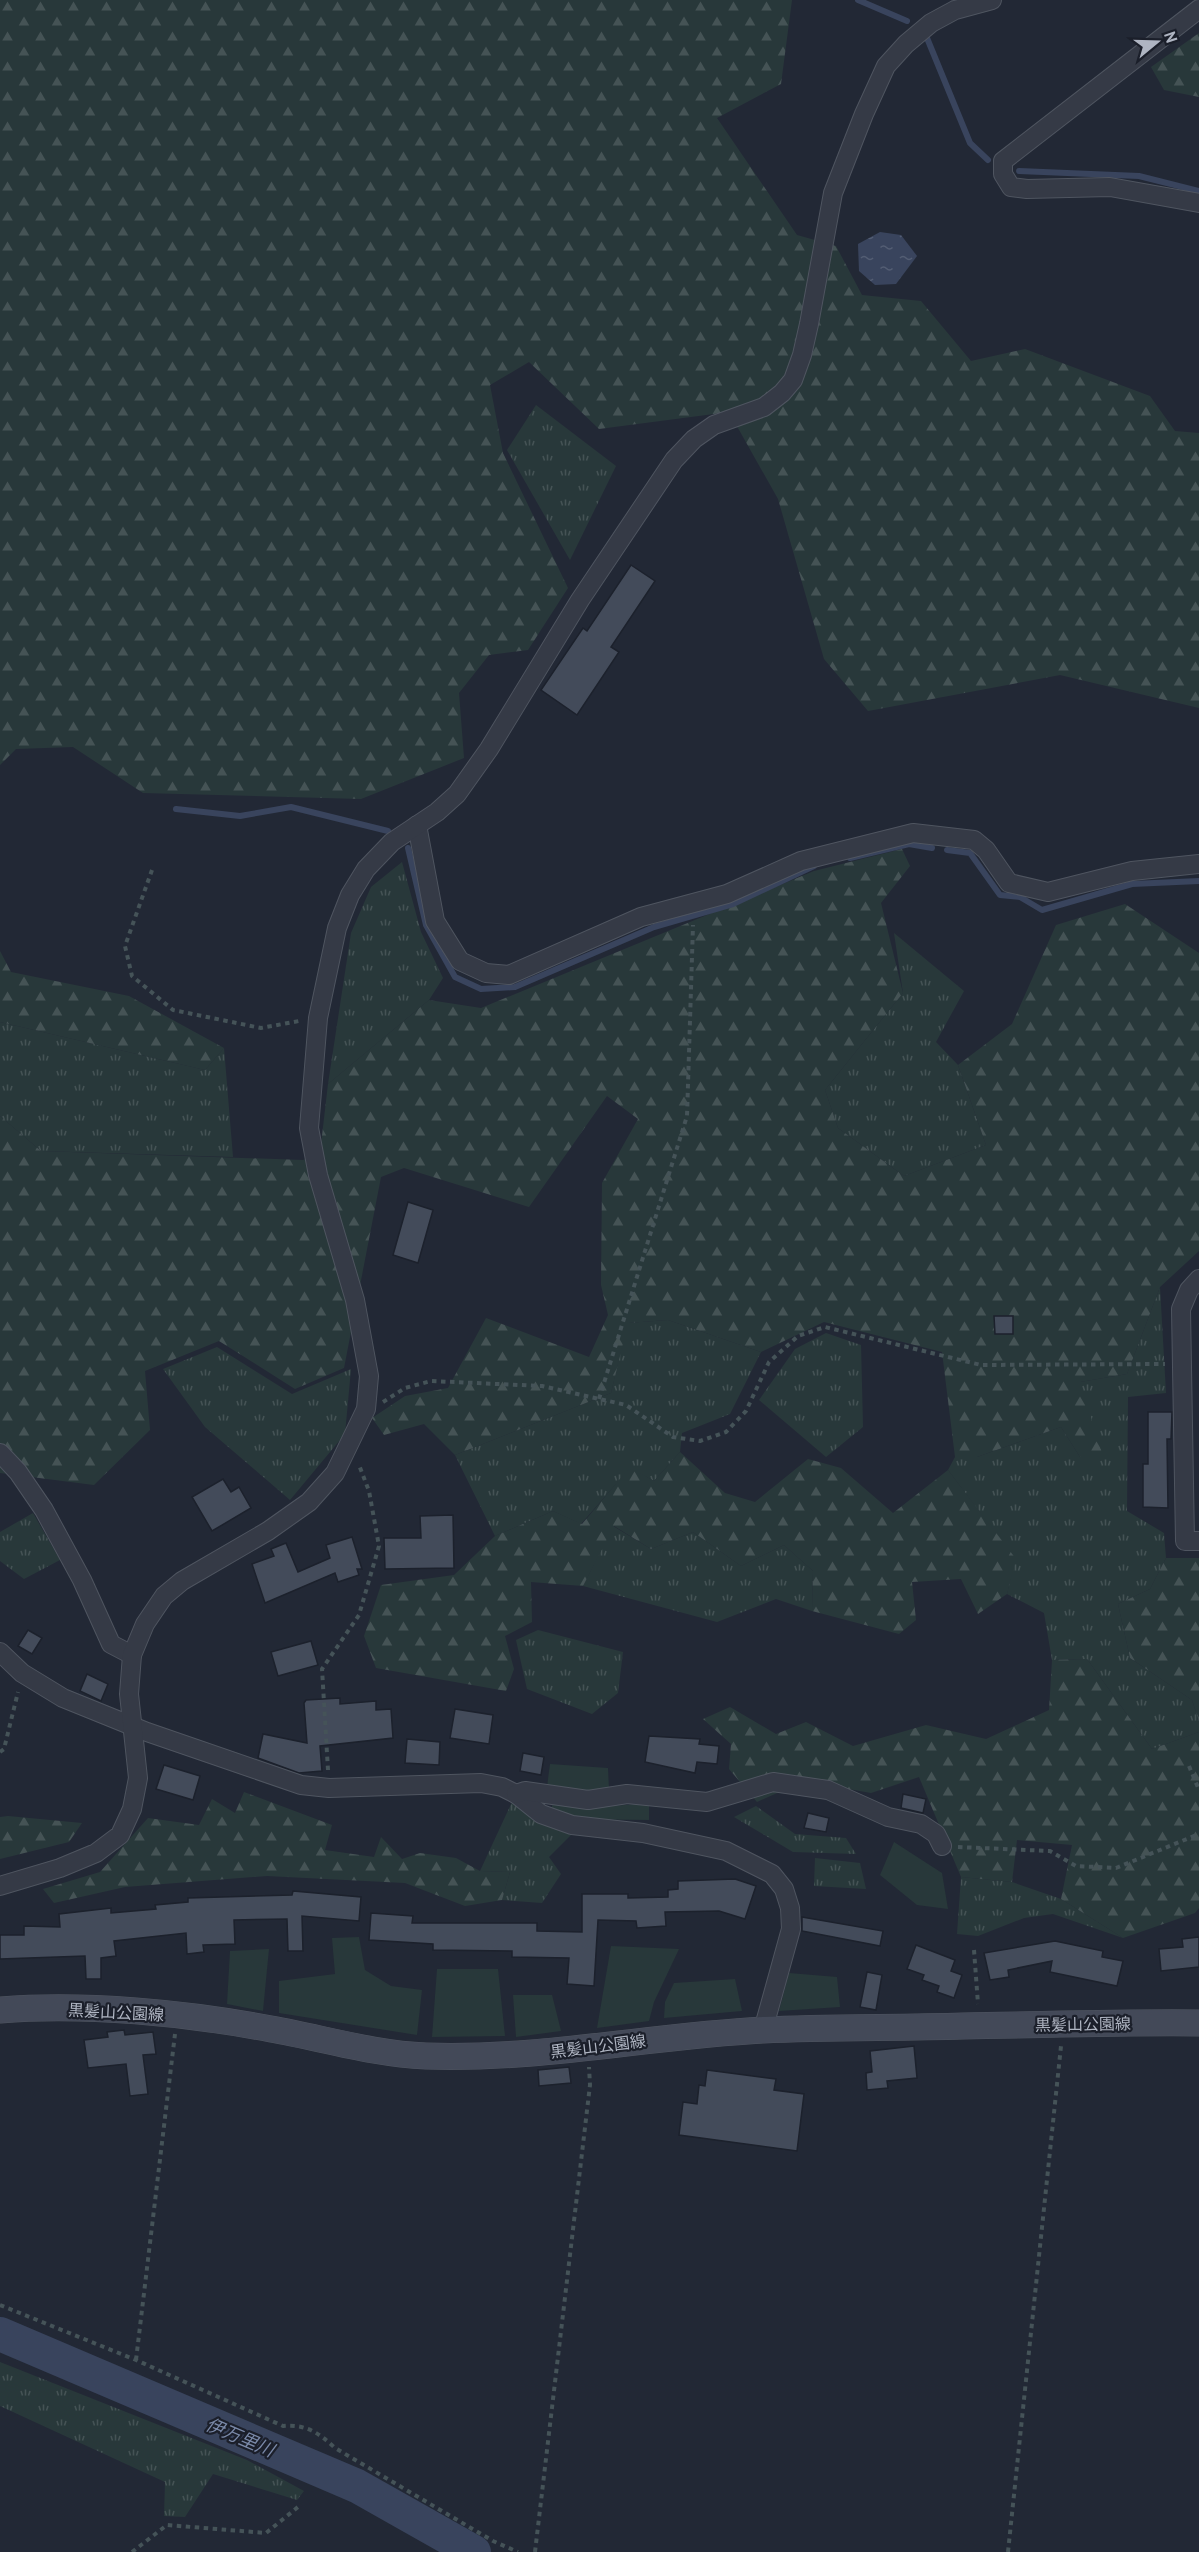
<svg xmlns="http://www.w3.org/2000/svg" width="1199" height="2552" font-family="'PT Sans','Noto Sans JP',sans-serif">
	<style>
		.grass { fill: url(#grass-tufts) }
		.forest { fill: url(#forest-firs) }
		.garden { fill: #28383a }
		.water { fill: url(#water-ripples) }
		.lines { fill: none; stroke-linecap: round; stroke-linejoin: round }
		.stream { stroke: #39445d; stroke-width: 6 }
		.river { stroke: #39445d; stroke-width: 34 }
		.building { fill: #434b5a; stroke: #1c212c; stroke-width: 1.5 }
		.street-casing { stroke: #4f5560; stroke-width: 20 }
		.secondary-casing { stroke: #4f5560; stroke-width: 27 }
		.path { stroke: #455358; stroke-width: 4; stroke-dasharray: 4.5 4.5; stroke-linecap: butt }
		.street { stroke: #353a46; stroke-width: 18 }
		.secondary { stroke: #434958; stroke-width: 26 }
		.labels { text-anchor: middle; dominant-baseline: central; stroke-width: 4.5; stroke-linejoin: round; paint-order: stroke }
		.street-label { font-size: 16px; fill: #afb5c2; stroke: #1b1f2a }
		.water-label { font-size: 18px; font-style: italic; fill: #7a89a8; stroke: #1b1f2a }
	</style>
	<defs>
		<pattern id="grass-tufts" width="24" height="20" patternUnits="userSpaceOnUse" patternTransform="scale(1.5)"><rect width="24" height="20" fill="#28383a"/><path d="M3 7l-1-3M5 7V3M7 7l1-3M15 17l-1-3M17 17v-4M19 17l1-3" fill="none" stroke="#455355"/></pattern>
		<pattern id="forest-firs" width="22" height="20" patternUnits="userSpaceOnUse" patternTransform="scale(1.5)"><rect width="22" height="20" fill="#28383a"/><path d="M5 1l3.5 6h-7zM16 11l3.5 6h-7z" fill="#455355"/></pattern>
		<pattern id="water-ripples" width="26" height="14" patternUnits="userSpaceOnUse" patternTransform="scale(1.5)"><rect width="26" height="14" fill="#39445d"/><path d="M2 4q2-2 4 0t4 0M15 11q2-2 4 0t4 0" fill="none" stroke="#535d73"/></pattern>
	</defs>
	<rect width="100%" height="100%" fill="#222835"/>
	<g class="grass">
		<polygon points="536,405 616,466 570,560 507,450"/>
		<polygon points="402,862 421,932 443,978 429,1000 328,1084 351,933 371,887"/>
		<polygon points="894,933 964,991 936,1042 958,1065 986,1145 904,1176 838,1128 825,1090 903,993"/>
		<polygon points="0,1022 205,1070 224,1048 233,1157 41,1151 0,1116"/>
		<polygon points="1160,1287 1166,1393 1128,1397 1127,1511 1164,1533 1166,1558 1150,1589 1118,1604 1130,1658 1192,1700 1199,1721 1199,1732 1152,1749 1087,1659 1052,1660 1044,1613 1007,1594 1015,1559 948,1470 955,1457 977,1457 1061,1427 1080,1457 1080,1382 1127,1374"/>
		<polygon points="668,1320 761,1352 730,1414 682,1433 680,1452 654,1481 630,1468 581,1524 553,1511 495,1536 455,1455 611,1393 627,1323"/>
		<polygon points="826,1333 861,1345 863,1427 826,1457 759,1400 795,1349"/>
		<polygon points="217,1347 292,1394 351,1369 345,1434 290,1500 205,1427 163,1369"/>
		<polygon points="33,1513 60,1560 24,1579 0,1561 0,1532"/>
		<polygon points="613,1526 651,1549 693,1532 741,1566 784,1545 813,1571 812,1611 776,1599 717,1622 583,1586"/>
		<polygon points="538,1630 623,1652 618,1693 592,1714 527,1689 516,1640"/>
		<polygon points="512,1802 537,1822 571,1835 549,1857 561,1874 542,1903 502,1900 510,1872 480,1871"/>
		<polygon points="756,1806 795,1834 846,1838 856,1854 793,1852 734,1817"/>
		<polygon points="815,1858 860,1863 866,1889 814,1886"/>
		<polygon points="961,1877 1012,1882 1061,1899 1123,1938 1053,1914 1024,1918 978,1936 957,1934"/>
		<polygon points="0,2362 247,2460 304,2491 297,2500 213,2474 185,2517 164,2516 165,2482 0,2406"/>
	</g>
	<g class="forest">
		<polygon points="0,0 792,0 781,84 717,118 797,235 836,246 862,295 921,301 971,361 1025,349 1150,396 1175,431 1199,433 1199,708 1060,675 868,711 824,659 778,499 729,412 599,429 529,362 490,385 503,453 568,588 528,650 489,655 459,693 464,758 361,799 143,793 73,747 16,749 0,765"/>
		<polygon points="1199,33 1199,97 1164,90 1151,67"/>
		<polygon points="902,849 910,866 881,903 903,993 825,1090 838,1128 904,1176 986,1145 958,1065 1012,1024 1056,925 1125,904 1199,953 1199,1251 1160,1287 1127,1374 1080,1382 1102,1453 1080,1457 1061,1427 977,1457 955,1457 942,1352 824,1322 761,1352 668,1320 628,1323 611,1393 455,1455 424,1424 384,1435 372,1418 405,1396 448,1388 486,1318 589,1357 608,1315 601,1285 602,1183 638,1119 607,1096 529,1207 404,1168 381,1177 344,1368 295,1389 219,1341 145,1371 150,1430 94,1485 0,1473 0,1116 41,1151 303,1160 320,1153 328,1084 429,1000 481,1008 814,871"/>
		<polygon points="0,951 11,972 129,996 224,1048 205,1070 0,1022"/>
		<polygon points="680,1452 725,1493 755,1502 808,1459 841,1468 893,1513 948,1470 1016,1559 1007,1594 978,1614 961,1579 912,1582 916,1620 899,1634 812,1611 813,1571 784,1545 741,1566 693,1532 651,1549 614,1526 583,1586 531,1582 532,1622 505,1636 514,1669 506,1691 376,1668 364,1636 381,1585 454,1575 495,1536 553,1511 582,1524 630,1467 654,1481"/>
		<polygon points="1166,1558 1199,1558 1199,1721 1192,1700 1130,1658 1118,1604 1150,1589"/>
		<polygon points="1087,1659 1152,1749 1199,1732 1199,1908 1195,1913 1123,1938 1061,1899 1072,1845 1017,1840 1012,1882 961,1877 919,1777 871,1793 804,1781 757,1802 729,1769 731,1744 703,1719 730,1707 776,1734 806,1722 853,1746 926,1725 986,1739 1049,1710 1052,1660"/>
		<polygon points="244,1792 332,1825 325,1850 374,1857 381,1837 402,1859 420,1853 456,1858 480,1871 510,1872 502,1900 465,1906 405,1883 267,1876 125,1887 54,1903 43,1889 100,1872 148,1818 199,1825 212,1799 235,1813"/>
		<polygon points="8,1816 82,1823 69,1842 0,1859 0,1817"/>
	</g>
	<g class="garden">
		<polygon points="550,1764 608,1768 609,1789 590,1792 547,1787"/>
		<polygon points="553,1800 589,1808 649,1803 649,1820 570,1819 551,1812"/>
		<polygon points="894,1842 942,1873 948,1909 917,1905 880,1875"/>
		<polygon points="359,1937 365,1970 391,1986 422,1990 417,2035 279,2013 279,1981 335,1974 332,1938"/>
		<polygon points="611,1946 679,1949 654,2002 649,2021 597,2028"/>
		<polygon points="269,1949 263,2011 227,2004 230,1951"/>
		<polygon points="437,1969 498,1969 505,2036 432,2037"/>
		<polygon points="789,1973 837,1977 840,2007 779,2011"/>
		<polygon points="735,1979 742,2011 664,2018 665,2002 674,1983"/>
		<polygon points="513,1995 552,1995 561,2031 516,2037"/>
	</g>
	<polygon class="water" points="880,232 901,235 917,256 896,284 875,285 859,271 858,244"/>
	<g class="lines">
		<g class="stream">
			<polyline points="858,0 907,21"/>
			<polyline points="927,38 970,143 988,160"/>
			<polyline points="1019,171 1139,176 1199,191"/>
			<polyline points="176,809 240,816 291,807 388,831"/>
			<polyline points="408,848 426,925 455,977 481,989 515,987 654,927 733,904 814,866"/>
			<polyline points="947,850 970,853 1000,895 1020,897 1042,910 1132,884 1199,881"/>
			<polyline points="850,858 909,844 932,848"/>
		</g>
		<polyline class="river" points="0,2334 357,2486 474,2552"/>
	</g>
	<g class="building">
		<polygon points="631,565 655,581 611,647 619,652 577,715 541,690 583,628 587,631"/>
		<polygon points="408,1202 433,1210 418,1263 393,1255"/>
		<polygon points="994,1316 1013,1316 1013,1334 995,1334"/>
		<polygon points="1148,1412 1172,1412 1171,1439 1167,1439 1168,1508 1143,1507 1143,1464 1148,1464"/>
		<polygon points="223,1479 231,1492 239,1487 251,1508 212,1531 192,1497"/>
		<polygon points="453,1515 454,1568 385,1569 384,1538 421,1538 420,1516"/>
		<polygon points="352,1537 362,1569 357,1569 359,1575 338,1582 335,1573 265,1603 252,1564 274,1556 271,1549 286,1543 298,1572 330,1558 326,1545"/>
		<polygon points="28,1630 42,1638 32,1654 18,1646"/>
		<polygon points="311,1641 318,1665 278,1676 271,1652"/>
		<polygon points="87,1674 108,1684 101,1701 80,1691"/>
		<polygon points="340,1698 340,1704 376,1701 376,1710 391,1709 393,1738 320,1746 322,1771 299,1773 258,1758 263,1734 307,1743 304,1703 306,1700"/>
		<polygon points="455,1709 493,1715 489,1744 450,1738"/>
		<polygon points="649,1736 700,1739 699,1744 719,1746 717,1764 697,1762 695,1773 645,1762"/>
		<polygon points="407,1739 440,1742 439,1765 405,1763"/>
		<polygon points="523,1753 544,1757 541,1775 520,1771"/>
		<polygon points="164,1765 200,1776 193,1800 156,1789"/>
		<polygon points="903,1794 926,1799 923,1813 901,1808"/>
		<polygon points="808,1813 829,1818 826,1832 804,1828"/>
		<polygon points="735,1879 756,1886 745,1919 719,1911 665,1912 666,1926 637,1928 636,1921 598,1920 594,1986 567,1984 569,1958 512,1957 512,1951 433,1950 433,1944 369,1940 371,1913 413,1916 412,1923 537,1923 537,1931 582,1932 582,1894 628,1894 628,1898 668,1897 668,1890 678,1889 678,1881"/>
		<polygon points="293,1891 361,1897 359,1921 302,1916 303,1951 288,1951 287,1919 234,1920 235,1944 203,1945 204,1952 187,1954 186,1933 114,1941 116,1956 101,1958 101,1979 86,1979 85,1956 0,1959 0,1935 24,1935 24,1926 60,1927 59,1914 111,1908 111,1913 156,1909 155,1905 188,1902 188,1898 292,1895"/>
		<polygon points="802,1917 883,1931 880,1946 802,1931"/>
		<polygon points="1199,1937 1199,1967 1161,1971 1159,1949 1183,1947 1182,1939"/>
		<polygon points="1055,1941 1103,1951 1102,1957 1123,1961 1117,1986 1050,1972 1052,1961 1008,1970 1009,1977 990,1980 984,1953"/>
		<polygon points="916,1945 955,1960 951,1971 962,1975 954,1998 937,1992 939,1986 922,1980 924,1975 907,1969"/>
		<polygon points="867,1972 882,1975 876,2010 860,2007"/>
		<polygon points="124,2030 125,2035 153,2032 156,2054 143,2055 148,2094 130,2096 126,2064 88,2068 84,2040 108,2037 107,2032"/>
		<polygon points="914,2046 917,2078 887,2081 888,2088 867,2090 866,2073 872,2072 870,2051"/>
		<polygon points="569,2067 571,2083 539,2086 538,2070"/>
		<polygon points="707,2070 776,2079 774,2090 804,2094 797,2151 679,2135 683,2102 697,2104 699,2085 705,2086"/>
	</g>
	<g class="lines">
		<defs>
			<g id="street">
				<polyline points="1199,9 1003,161 1003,174 1011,187 1027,189 1110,187 1199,203"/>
				<polyline points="417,825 435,921 460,961 486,973 509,975 641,917 727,894 801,861 913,833 974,840 986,850 1009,883 1048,892 1132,871 1199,864"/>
				<polyline points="1199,1279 1189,1290 1181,1309 1185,1541 1199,1541"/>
				<polyline points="0,1453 18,1472 44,1510 82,1580 111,1644 132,1655"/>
				<polyline points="0,1652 22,1673 63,1698 147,1732 301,1785 329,1788 481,1783 502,1787 516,1794 541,1814 572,1825 643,1833 726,1851 772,1874 784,1889 790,1908 791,1929 763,2030"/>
				<polyline points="516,1794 525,1791 588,1800 627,1794 707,1802 773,1782 828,1790 888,1817 921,1824 936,1834 942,1846"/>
				<polyline points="0,1886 60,1868 96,1853 120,1835 132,1809 138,1778 129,1694 132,1655 145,1624 164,1596 182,1581 268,1531 309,1502 335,1473 366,1409 369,1376 355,1300 318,1175 309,1128 318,1018 337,928 350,895 366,869 392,842 437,812 457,794 489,749 580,600 674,460 694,439 714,425 764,407 782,393 793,380 802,355 809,324 833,193 864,114 886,66 906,44 931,23 955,10 992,0"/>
			</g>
			<path id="secondary" d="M 0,2010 C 84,2003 188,2013 271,2029 C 322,2038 374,2054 426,2056 C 539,2060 650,2036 763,2030 C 830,2027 897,2028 963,2026 C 1042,2025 1120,2022 1199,2023"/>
		</defs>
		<use href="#street" class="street-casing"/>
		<use href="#secondary" class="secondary-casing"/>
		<g class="path">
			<polyline points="152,870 125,946 132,976 173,1010 261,1028 299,1021"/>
			<polyline points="599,1399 687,1116 693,925"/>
			<polyline points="383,1402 405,1388 431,1381 542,1386 626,1405 673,1437 700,1441 726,1432 746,1411 769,1362 798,1336 825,1327 981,1365 1165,1364"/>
			<polyline points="0,1752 4,1749 18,1692"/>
			<polyline points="1189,1766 1199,1790"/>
			<polyline points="328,1770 322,1669 359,1615 379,1546 369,1491 359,1465"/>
			<polyline points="958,1847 1050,1851 1076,1866 1116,1868 1199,1834"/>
			<polyline points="974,1950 978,2004"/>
			<path d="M 0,2305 L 136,2360 L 283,2426 C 306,2424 319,2433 335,2448 L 493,2541 L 518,2552"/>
			<polyline points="136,2360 175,2034"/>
			<polyline points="132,2552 167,2525 266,2533 298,2507"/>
			<polyline points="535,2552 590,2085 589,2067"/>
			<polyline points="1008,2552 1061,2046"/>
		</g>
		<use href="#street" class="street"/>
		<use href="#secondary" class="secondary"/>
	</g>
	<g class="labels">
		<g class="street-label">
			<text transform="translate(116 2012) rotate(3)">黒髪山公園線</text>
			<text transform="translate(1083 2024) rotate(-1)">黒髪山公園線</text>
			<text transform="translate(598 2046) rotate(-7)">黒髪山公園線</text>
		</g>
		<g class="water-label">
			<text transform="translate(240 2437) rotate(23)">伊万里川</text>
		</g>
	</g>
	<g transform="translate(1157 42) rotate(71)" stroke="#1b1f2a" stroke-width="4.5" paint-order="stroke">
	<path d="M0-4.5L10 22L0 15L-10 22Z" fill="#afb5c2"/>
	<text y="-9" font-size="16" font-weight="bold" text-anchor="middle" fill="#afb5c2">N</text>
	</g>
</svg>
